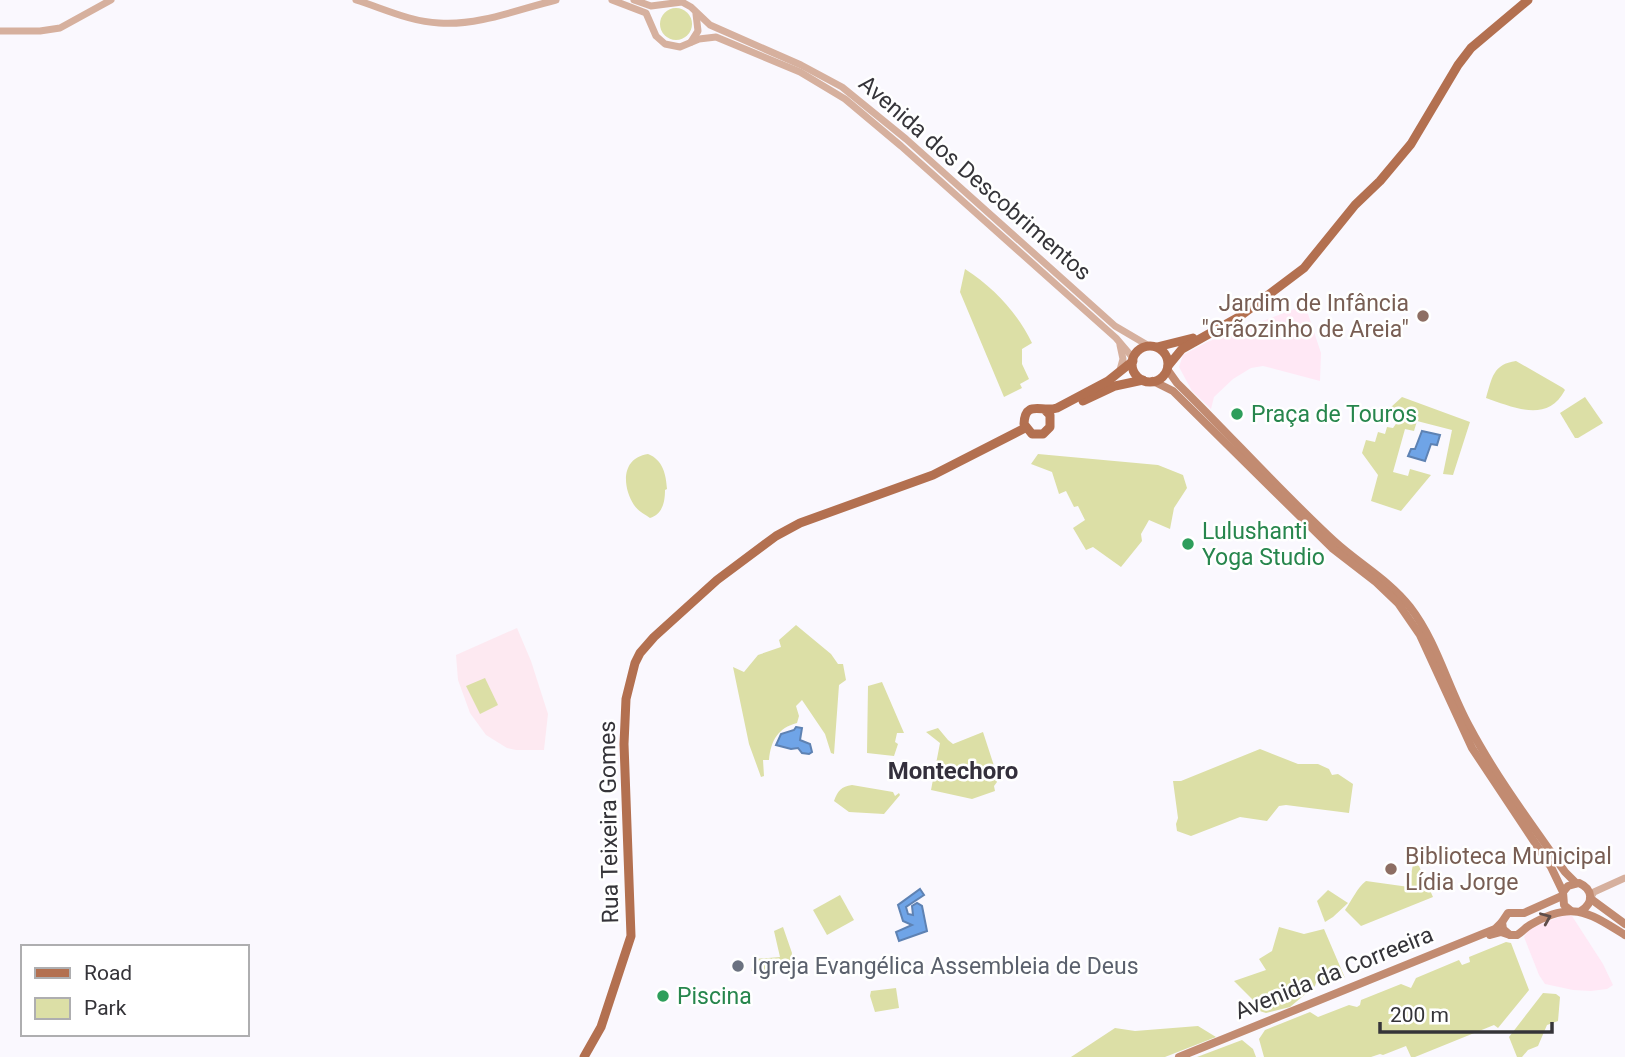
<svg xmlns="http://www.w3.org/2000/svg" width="1625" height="1057" font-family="Roboto,sans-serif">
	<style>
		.commercial { fill: #ffe8f5 }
		.education { fill: #fde9f1 }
		.green { fill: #dcdfa6 }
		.water { fill: #6fa4e7; stroke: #5e82b3; stroke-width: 2 }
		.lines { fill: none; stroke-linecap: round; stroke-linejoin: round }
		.tertiary { stroke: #d6b09e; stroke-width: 7 }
		.secondary { stroke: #c28b71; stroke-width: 8 }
		.primary { stroke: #b37050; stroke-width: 9 }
		.oneway { stroke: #5f4e4a }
		.education-dot { fill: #8d6e63; stroke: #fff; stroke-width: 2.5 }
		.leisure-dot { fill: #2e9e5b; stroke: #fff; stroke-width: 2.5 }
		.worship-dot { fill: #6b7280; stroke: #fff; stroke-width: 2.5 }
		.labels { text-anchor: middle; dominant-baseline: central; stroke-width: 5; stroke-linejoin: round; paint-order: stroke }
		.street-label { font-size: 23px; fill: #353439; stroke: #fff }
		.education-label { font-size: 23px; fill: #785e54; stroke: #fff; text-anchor: end }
		.leisure-label { font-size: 23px; fill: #27864d; stroke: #fff; text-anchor: start }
		.worship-label { font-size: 23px; fill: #5b616d; stroke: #fff; text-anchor: start }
		.neighbourhood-label { font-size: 24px; font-weight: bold; fill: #34303c; stroke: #fff }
	</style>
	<rect width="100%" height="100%" fill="#faf8fe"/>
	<g class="commercial">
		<polygon points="1305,305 1321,353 1320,381 1263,366 1251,368 1233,379 1214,397 1211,409 1192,391 1179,367 1183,355 1207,342"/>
		<polygon points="1565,915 1572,916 1603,964 1613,985 1607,989 1591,991 1573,990 1545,984 1539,975 1524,937 1530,928"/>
	</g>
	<polygon class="education" points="517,628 531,661 548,714 544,750 516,750 507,748 486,735 470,713 458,680 456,655"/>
	<g class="green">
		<circle cx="676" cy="24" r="16"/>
		<path d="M 965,269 C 994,288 1017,312 1032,343 L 1022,349 L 1022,364 L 1029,379 L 1020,384 L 1022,388 L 1004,397 L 960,292 Z"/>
		<path d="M 1516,361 L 1563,388 L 1565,390 C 1547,424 1513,407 1486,398 C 1492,378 1493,364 1516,361 Z"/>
		<polygon points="1402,397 1470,422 1453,475 1443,474 1452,430 1417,421 1414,431 1405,429 1393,472 1408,476 1410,469 1431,475 1401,511 1371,501 1378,475 1362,453 1366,440 1375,442 1378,432 1385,434 1387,427 1393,428 1398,421 1402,422 1404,412 1390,408"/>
		<polygon points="1585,397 1603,423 1578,438 1575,438 1560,413"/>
		<path d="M 648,454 C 663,460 666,474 667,489 L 665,490 C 665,501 663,514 650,518 C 644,514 637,510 634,505 C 622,486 621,458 648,454 Z"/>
		<polygon points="1038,454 1158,465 1183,475 1187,488 1174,508 1170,529 1149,520 1141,534 1142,541 1121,567 1093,547 1086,550 1073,528 1085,520 1078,506 1074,507 1066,491 1059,494 1052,472 1031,464"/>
		<path d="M 796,625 L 831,654 L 838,664 L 843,664 L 846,680 L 839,685 L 834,754 L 831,753 L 825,734 L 802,700 L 796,706 L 799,716 L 797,723 C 778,728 771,740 769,760 L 763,760 L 764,776 L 761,777 L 749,744 L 733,667 L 744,672 L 758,655 L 781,647 L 779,640 Z"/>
		<polygon points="485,678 498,705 480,714 466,686"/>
		<polygon points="882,682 904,733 897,733 895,742 898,744 894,756 867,753 868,686"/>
		<polygon points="938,728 948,740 953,744 983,732 997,775 997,782 994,786 995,791 972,799 931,790 940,743 926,732"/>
		<polygon points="1260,749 1298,764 1318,764 1329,769 1332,775 1338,774 1353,784 1349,813 1286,805 1279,806 1267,821 1240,817 1191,836 1177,831 1176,824 1178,818 1173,781 1181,781"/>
		<path d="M 852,785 L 893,792 L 895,796 L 899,793 L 900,795 L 884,814 L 849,812 L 834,801 C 838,790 841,787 852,785 Z"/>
		<path d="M 1413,864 L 1419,866 L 1433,897 L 1361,926 L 1345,910 C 1352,900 1357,888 1366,881 L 1409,887 Z"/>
		<polygon points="1328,890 1348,903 1333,917 1325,922 1317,901"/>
		<polygon points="840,895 854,920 827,935 813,910"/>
		<polygon points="783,927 792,953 790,964 770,967 766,971 751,971 754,959 780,957 774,931"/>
		<polygon points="1279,927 1304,934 1324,929 1345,978 1337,971 1337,977 1326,983 1317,979 1315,986 1290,1007 1266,1013 1253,1009 1254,1001 1234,981 1266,970 1259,959 1272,951"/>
		<polygon points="1506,942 1511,943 1529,990 1498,1028 1494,1025 1415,1057 1411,1057 1406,1046 1383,1055 1380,1054 1371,1057 1264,1057 1259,1039 1265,1030 1310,1012 1318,1017 1349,1005 1357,1007 1360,1005 1361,1000 1401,984 1411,988 1416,978 1459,960 1462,965 1470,962 1469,957"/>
		<polygon points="896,988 899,1008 875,1012 870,996 871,991"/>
		<polygon points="1543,993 1556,994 1560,997 1558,1021 1547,1025 1538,1046 1528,1050 1522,1057 1517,1057 1509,1037"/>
		<polygon points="1198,1026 1216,1037 1165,1057 1071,1057 1115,1028 1135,1031"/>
		<polygon points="1242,1040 1253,1049 1256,1057 1197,1057"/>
	</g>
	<g class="water">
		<polygon points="1422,431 1440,435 1437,445 1431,444 1425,461 1408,456 1411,449 1415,449"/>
		<polygon points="796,727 802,728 800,740 810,744 812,752 809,754 802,753 798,748 791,749 776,745 781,734 794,730"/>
		<polygon points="920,889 924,895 906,907 908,914 913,915 912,906 917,903 922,906 927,931 899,941 896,932 912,925 903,921 898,905"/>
	</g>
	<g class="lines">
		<g class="tertiary">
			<path d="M 356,0 C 382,8 411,22 439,23 C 478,26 519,9 556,0"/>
			<polyline points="612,0 646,13 656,36 665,44 680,47 699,39 716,37 800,72 845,99 901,146 1116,338 1133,358"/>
			<polyline points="634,0 651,6 682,2 691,7 710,25 801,65 842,87 906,139 1115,326 1149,346"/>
			<polyline points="0,31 40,31 60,28 111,0"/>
			<polyline points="691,42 698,31 696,14"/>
			<polyline points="1120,345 1123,359 1120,370"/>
			<polyline points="1591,897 1594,892 1625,878"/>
		</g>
		<g class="secondary">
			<path d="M 1167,369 L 1177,383 C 1230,435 1280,491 1334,541 C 1359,564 1389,580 1410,607 C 1437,642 1448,688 1469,726 C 1496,777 1532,825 1565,872 L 1576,883"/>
			<polyline points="1153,381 1173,391 1332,548 1376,582 1398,603 1420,635 1472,748 1551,867 1563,892"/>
			<path d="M 1562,896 L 1524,913 L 1508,913 L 1502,922 L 1503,929 L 1510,935 L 1517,935 C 1522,932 1525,928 1530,925 C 1572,900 1588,912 1625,935"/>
			<polyline points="1591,899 1625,924"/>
			<path d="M 1570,910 L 1564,905 L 1563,892 L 1568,886 L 1579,883 C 1593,889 1594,903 1581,911"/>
			<polyline points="1490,935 1501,932 1510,935"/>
			<polyline points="1179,1057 1495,929 1502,922"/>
		</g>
		<g class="primary">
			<circle cx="1150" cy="364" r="18"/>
			<polyline points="1157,347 1193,338"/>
			<polyline points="1168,366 1182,349 1239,317 1304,268 1355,205 1380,181 1411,144 1458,65 1471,48 1528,0"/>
			<polyline points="1083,401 1115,386 1143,380"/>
			<path d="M 1044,409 L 1050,415 L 1050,427 L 1043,434 L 1032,434 L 1024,424 C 1025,399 1042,413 1057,408 L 1108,381 L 1133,361"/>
			<polyline points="584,1057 601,1027 631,936 624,744 626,699 635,663 640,653 654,637 717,580 776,536 800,523 933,475 1025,428"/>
		</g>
	</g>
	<defs><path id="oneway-chevron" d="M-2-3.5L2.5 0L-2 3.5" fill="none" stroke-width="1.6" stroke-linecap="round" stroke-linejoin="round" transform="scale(1.75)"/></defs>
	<use class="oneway" href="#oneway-chevron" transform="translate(1546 918) rotate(-23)"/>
	<g class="education-dot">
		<circle cx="1423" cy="316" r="7"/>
		<circle cx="1391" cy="869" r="7"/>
	</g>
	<g class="leisure-dot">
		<circle cx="1237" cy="414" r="7"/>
		<circle cx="1188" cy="544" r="7"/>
		<circle cx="663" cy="996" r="7"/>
	</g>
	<circle class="worship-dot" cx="738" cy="966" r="7"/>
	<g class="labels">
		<g class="street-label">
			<text transform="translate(975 178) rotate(41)">Avenida dos Descobrimentos</text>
			<text transform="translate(609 822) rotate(-91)">Rua Teixeira Gomes</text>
			<text transform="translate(1334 973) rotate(-22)">Avenida da Correeira</text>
		</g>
		<g class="education-label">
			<text x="1409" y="303">Jardim de Infância<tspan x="1409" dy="26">"Grãozinho de Areia"</tspan></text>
			<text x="1405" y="856" text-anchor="start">Biblioteca Municipal<tspan x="1405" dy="26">Lídia Jorge</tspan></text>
		</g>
		<g class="leisure-label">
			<text x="1251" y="414">Praça de Touros</text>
			<text x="1202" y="531">Lulushanti<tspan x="1202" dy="26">Yoga Studio</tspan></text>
			<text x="677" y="996">Piscina</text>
		</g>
		<g class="worship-label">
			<text x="752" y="966">Igreja Evangélica Assembleia de Deus</text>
		</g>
		<g class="neighbourhood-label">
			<text x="953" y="771">Montechoro</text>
		</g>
	</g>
	<rect x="21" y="945" width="228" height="91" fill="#ffffff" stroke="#aeaeb0" stroke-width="2"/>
	<rect x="35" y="968" width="35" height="10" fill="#b37050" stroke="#aeaeb0" stroke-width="2"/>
	<text x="84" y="980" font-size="21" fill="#353439">Road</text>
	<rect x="35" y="998" width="35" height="21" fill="#dcdfa6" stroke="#aeaeb0" stroke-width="2"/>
	<text x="84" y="1015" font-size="21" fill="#353439">Park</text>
	<path d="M1380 1022v10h172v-10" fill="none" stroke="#353439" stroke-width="3.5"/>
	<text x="1390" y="1022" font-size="21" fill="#353439" stroke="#ffffff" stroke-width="5" paint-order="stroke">200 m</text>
</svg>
